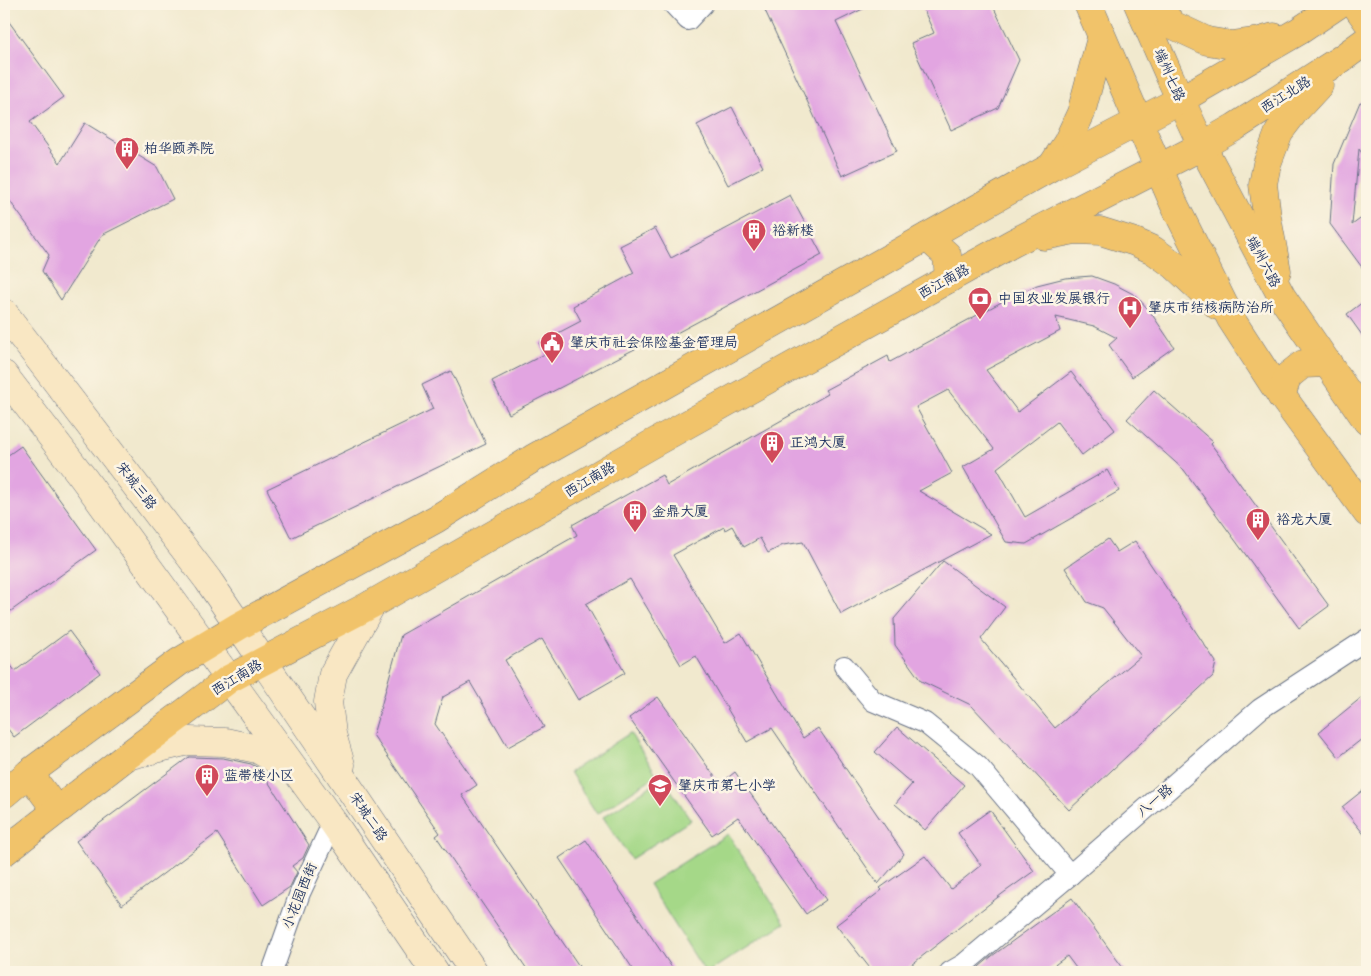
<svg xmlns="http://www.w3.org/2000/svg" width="1371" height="976" font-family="'Architects Daughter','LXGW WenKai TC',sans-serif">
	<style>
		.garden { fill: #a5d888; stroke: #608473 }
		.building { fill: #e2a5e1 }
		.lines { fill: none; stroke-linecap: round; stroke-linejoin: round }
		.minor-casing { stroke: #667085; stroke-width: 22 }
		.secondary-casing { stroke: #667085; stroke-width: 29 }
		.primary-casing { stroke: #667085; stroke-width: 29 }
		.minor { stroke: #fff; stroke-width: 20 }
		.secondary { stroke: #f9e7c3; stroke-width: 28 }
		.primary { stroke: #f1c36a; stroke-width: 28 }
		.labels { text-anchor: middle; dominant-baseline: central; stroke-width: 5; stroke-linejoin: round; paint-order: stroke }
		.street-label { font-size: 14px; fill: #1b2f5e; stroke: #fcf5e5 }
		.poi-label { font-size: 14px; fill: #1b2f5e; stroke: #fcf5e5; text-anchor: start }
	</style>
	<rect width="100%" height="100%" fill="#fcf5e5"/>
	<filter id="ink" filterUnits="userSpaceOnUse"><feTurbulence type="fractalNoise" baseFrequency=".02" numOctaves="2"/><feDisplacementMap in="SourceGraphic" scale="10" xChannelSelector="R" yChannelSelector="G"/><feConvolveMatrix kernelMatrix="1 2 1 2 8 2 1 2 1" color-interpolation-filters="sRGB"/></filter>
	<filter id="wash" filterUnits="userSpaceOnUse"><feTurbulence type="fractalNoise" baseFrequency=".0096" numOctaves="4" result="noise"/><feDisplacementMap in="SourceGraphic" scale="20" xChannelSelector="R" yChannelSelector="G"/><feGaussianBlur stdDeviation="1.12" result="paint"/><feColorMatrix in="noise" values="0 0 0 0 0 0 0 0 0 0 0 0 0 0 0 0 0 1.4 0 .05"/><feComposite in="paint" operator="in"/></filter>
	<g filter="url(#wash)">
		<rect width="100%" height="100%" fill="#f1e9ce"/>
		<g class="garden">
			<polygon points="630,733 657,775 597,814 570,772"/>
			<polygon points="663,778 691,820 631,859 603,817"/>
			<polygon points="728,834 785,923 708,972 705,972 649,884"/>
		</g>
		<g id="blocks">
			<g class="building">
				<polygon points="762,4 873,4 836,22 897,151 842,176"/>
				<polygon points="921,4 992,4 1019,60 998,108 951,130 911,43 934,33"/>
				<polygon points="4,15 64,97 30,122 60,163 85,123 157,167 173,199 102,235 61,300 42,271 49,255 4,193"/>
				<polygon points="1360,102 1364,103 1363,113 1367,110 1367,160 1359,149 1352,225 1367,214 1367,274 1330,224 1334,164"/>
				<polygon points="732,107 763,167 728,185 697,125"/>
				<polygon points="790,195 822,255 658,343 656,338 509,414 492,381 545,354 539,343 581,321 573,306 634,273 620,246 655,228 671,258"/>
				<polygon points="1092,276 1114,284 1135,295 1149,310 1174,347 1132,377 1109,345 1117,338 1094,326 1056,317 1060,331 986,370 1018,412 1071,372 1115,430 1082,455 1057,422 997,468 1025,517 1107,470 1119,491 1026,544 1006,542 963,467 994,449 948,390 916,407 952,473 919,491 991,534 841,614 803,542 783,545 768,553 760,538 744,547 732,526 725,530 724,527 673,555 725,643 741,633 803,738 818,728 904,854 878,884 772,728 747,742 696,656 681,665 630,579 586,604 625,673 578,700 542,639 505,660 544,727 508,747 470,682 443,697 435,724 477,785 462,795 579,966 570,972 529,972 436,836 440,833 373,735 401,635 577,535 572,525 662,475 667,485 828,394 825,390 888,356 890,362 1009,298 1037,285 1065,278"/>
				<polygon points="1367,299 1367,342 1347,314"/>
				<polygon points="451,371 486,444 291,538 267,489 433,409 422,385"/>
				<polygon points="1154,390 1213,442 1211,444 1329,606 1299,628 1184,470 1127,419"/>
				<polygon points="21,446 96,550 4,616 4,458"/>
				<polygon points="1108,539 1117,552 1135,541 1216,662 1213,676 1069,810 971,705 921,681 895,645 894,619 943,561 1005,607 981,639 1055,728 1141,656 1103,608 1087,602 1065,568"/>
				<polygon points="69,631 100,673 14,737 4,724 4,656 15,671"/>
				<polygon points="1367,693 1367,735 1339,757 1319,732"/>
				<polygon points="658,697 720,784 735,772 826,900 806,914 738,817 712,835 629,718"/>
				<polygon points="897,727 964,785 925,830 895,804 912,784 875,752"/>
				<polygon points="189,757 223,758 251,764 260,769 309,845 303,858 292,866 297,872 290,887 263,905 217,833 122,905 76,841"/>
				<polygon points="1367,787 1367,838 1342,807"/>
				<polygon points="990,810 1034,871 1002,894 902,972 873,972 836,925 882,890 880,888 925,856 951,889 981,865 958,833"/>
				<polygon points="586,840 675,972 635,972 559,858"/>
				<polygon points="1072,898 1126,972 1079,972 1067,956 1045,972 973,972 992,956"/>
			</g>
		</g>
	</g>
	<g filter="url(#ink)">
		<use href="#blocks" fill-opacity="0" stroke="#667085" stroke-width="1"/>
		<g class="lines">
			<defs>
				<g id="minor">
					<polyline points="673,4 688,20 703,4"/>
					<polyline points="844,666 873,701 925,723 978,766 1070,875"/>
					<polyline points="272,972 300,893 333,822"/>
					<polyline points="950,972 964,964 1070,875 1260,709 1367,639"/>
				</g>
				<g id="secondary">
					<polyline points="4,313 208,580 474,972"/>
					<polyline points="4,375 84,479 333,822 435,972"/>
					<polyline points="127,756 189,741 225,742 257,749 288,767"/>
					<polyline points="341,765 332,734 328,702 333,674 372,604"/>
				</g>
				<g id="primary">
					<polyline points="1088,4 1174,204 1231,319 1273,384 1367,513"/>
					<polyline points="1138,4 1169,75 1202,146 1282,297 1367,421"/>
					<polyline points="1155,4 1173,25 1207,41 1232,45 1260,41 1274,37"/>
					<polyline points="1355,4 1367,21"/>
					<polyline points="1052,166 1067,143 1081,113 1101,38"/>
					<polyline points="1044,236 1075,230 1100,231 1135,242 1153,250 1174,265 1218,306"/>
					<polyline points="927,237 947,255 949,279"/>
					<polyline points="1277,271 1267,217 1263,184 1267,164 1279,132 1295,111 1319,85"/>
					<polyline points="1281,396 1288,376 1303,364 1328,363"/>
					<polyline points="29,773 56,810"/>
					<polyline points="4,794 29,773 179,662 239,626 436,519 532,459 1051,167 1180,100 1299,31 1339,4"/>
					<polyline points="4,852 127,756 229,679 372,604 650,445 1013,243 1202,146 1235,127 1341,59 1367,40"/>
				</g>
			</defs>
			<use href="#minor" class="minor-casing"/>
			<use href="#secondary" class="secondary-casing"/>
			<use href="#primary" class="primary-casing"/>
			<use href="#minor" class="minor"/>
			<use href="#secondary" class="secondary"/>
			<use href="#primary" class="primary"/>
		</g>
	</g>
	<defs>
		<symbol id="building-pin" viewBox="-11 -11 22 30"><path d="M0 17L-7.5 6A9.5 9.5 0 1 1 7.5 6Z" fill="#d1495b" stroke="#fcf5e5"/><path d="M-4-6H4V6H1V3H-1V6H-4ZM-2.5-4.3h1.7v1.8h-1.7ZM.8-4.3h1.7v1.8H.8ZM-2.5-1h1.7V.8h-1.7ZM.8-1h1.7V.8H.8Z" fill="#fff"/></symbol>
		<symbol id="bank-pin" viewBox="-11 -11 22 30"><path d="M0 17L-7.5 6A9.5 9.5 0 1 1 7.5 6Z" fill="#d1495b" stroke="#fcf5e5"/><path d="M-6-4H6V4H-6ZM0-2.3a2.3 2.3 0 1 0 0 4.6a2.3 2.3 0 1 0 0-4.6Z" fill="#fff"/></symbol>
		<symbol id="hospital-pin" viewBox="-11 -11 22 30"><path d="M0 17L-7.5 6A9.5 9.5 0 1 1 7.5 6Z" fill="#d1495b" stroke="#fcf5e5"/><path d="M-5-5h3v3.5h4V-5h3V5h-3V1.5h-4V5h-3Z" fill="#fff"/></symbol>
		<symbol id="civic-pin" viewBox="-11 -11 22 30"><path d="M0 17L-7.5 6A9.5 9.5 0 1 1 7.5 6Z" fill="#d1495b" stroke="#fcf5e5"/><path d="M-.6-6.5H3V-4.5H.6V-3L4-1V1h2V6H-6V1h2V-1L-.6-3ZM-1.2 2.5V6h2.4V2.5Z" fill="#fff"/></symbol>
		<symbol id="school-pin" viewBox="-11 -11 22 30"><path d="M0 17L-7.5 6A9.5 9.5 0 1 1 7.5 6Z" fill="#d1495b" stroke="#fcf5e5"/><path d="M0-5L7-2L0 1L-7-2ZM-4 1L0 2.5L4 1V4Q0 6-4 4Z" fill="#fff"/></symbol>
	</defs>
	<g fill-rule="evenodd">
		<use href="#building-pin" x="113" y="135" width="28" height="38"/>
		<use href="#building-pin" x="740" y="217" width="28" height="38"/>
		<use href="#bank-pin" x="966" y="285" width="28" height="38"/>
		<use href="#hospital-pin" x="1116" y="294" width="28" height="38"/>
		<use href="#civic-pin" x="538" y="329" width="28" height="38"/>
		<use href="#building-pin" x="758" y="429" width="28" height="38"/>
		<use href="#building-pin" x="621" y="498" width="28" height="38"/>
		<use href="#building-pin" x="1244" y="506" width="28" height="38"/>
		<use href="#building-pin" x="193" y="762" width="28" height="38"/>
		<use href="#school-pin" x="646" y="772" width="28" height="38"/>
	</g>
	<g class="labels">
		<g class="street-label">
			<text transform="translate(1169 75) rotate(66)">端州七路</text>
			<text transform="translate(1286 95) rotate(-32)">西江北路</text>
			<text transform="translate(1263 262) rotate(62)">端州六路</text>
			<text transform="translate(944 282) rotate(-29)">西江南路</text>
			<text transform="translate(590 480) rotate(-30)">西江南路</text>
			<text transform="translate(136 486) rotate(52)">宋城三路</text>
			<text transform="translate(237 678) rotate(-31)">西江南路</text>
			<text transform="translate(1155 801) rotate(-41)">八一路</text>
			<text transform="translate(368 817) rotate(56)">宋城二路</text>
			<text transform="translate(300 896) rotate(-68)">小花园西街</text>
		</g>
		<g class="poi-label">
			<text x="144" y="149">柏华颐养院</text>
			<text x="772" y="231">裕新楼</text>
			<text x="998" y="299">中国农业发展银行</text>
			<text x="1148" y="308">肇庆市结核病防治所</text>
			<text x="570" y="343">肇庆市社会保险基金管理局</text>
			<text x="790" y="443">正鸿大厦</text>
			<text x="652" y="512">金鼎大厦</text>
			<text x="1276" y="520">裕龙大厦</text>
			<text x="224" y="776">蓝带楼小区</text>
			<text x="678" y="786">肇庆市第七小学</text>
		</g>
	</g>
	<rect width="1371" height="976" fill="none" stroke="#fcf5e5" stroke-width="20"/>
</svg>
